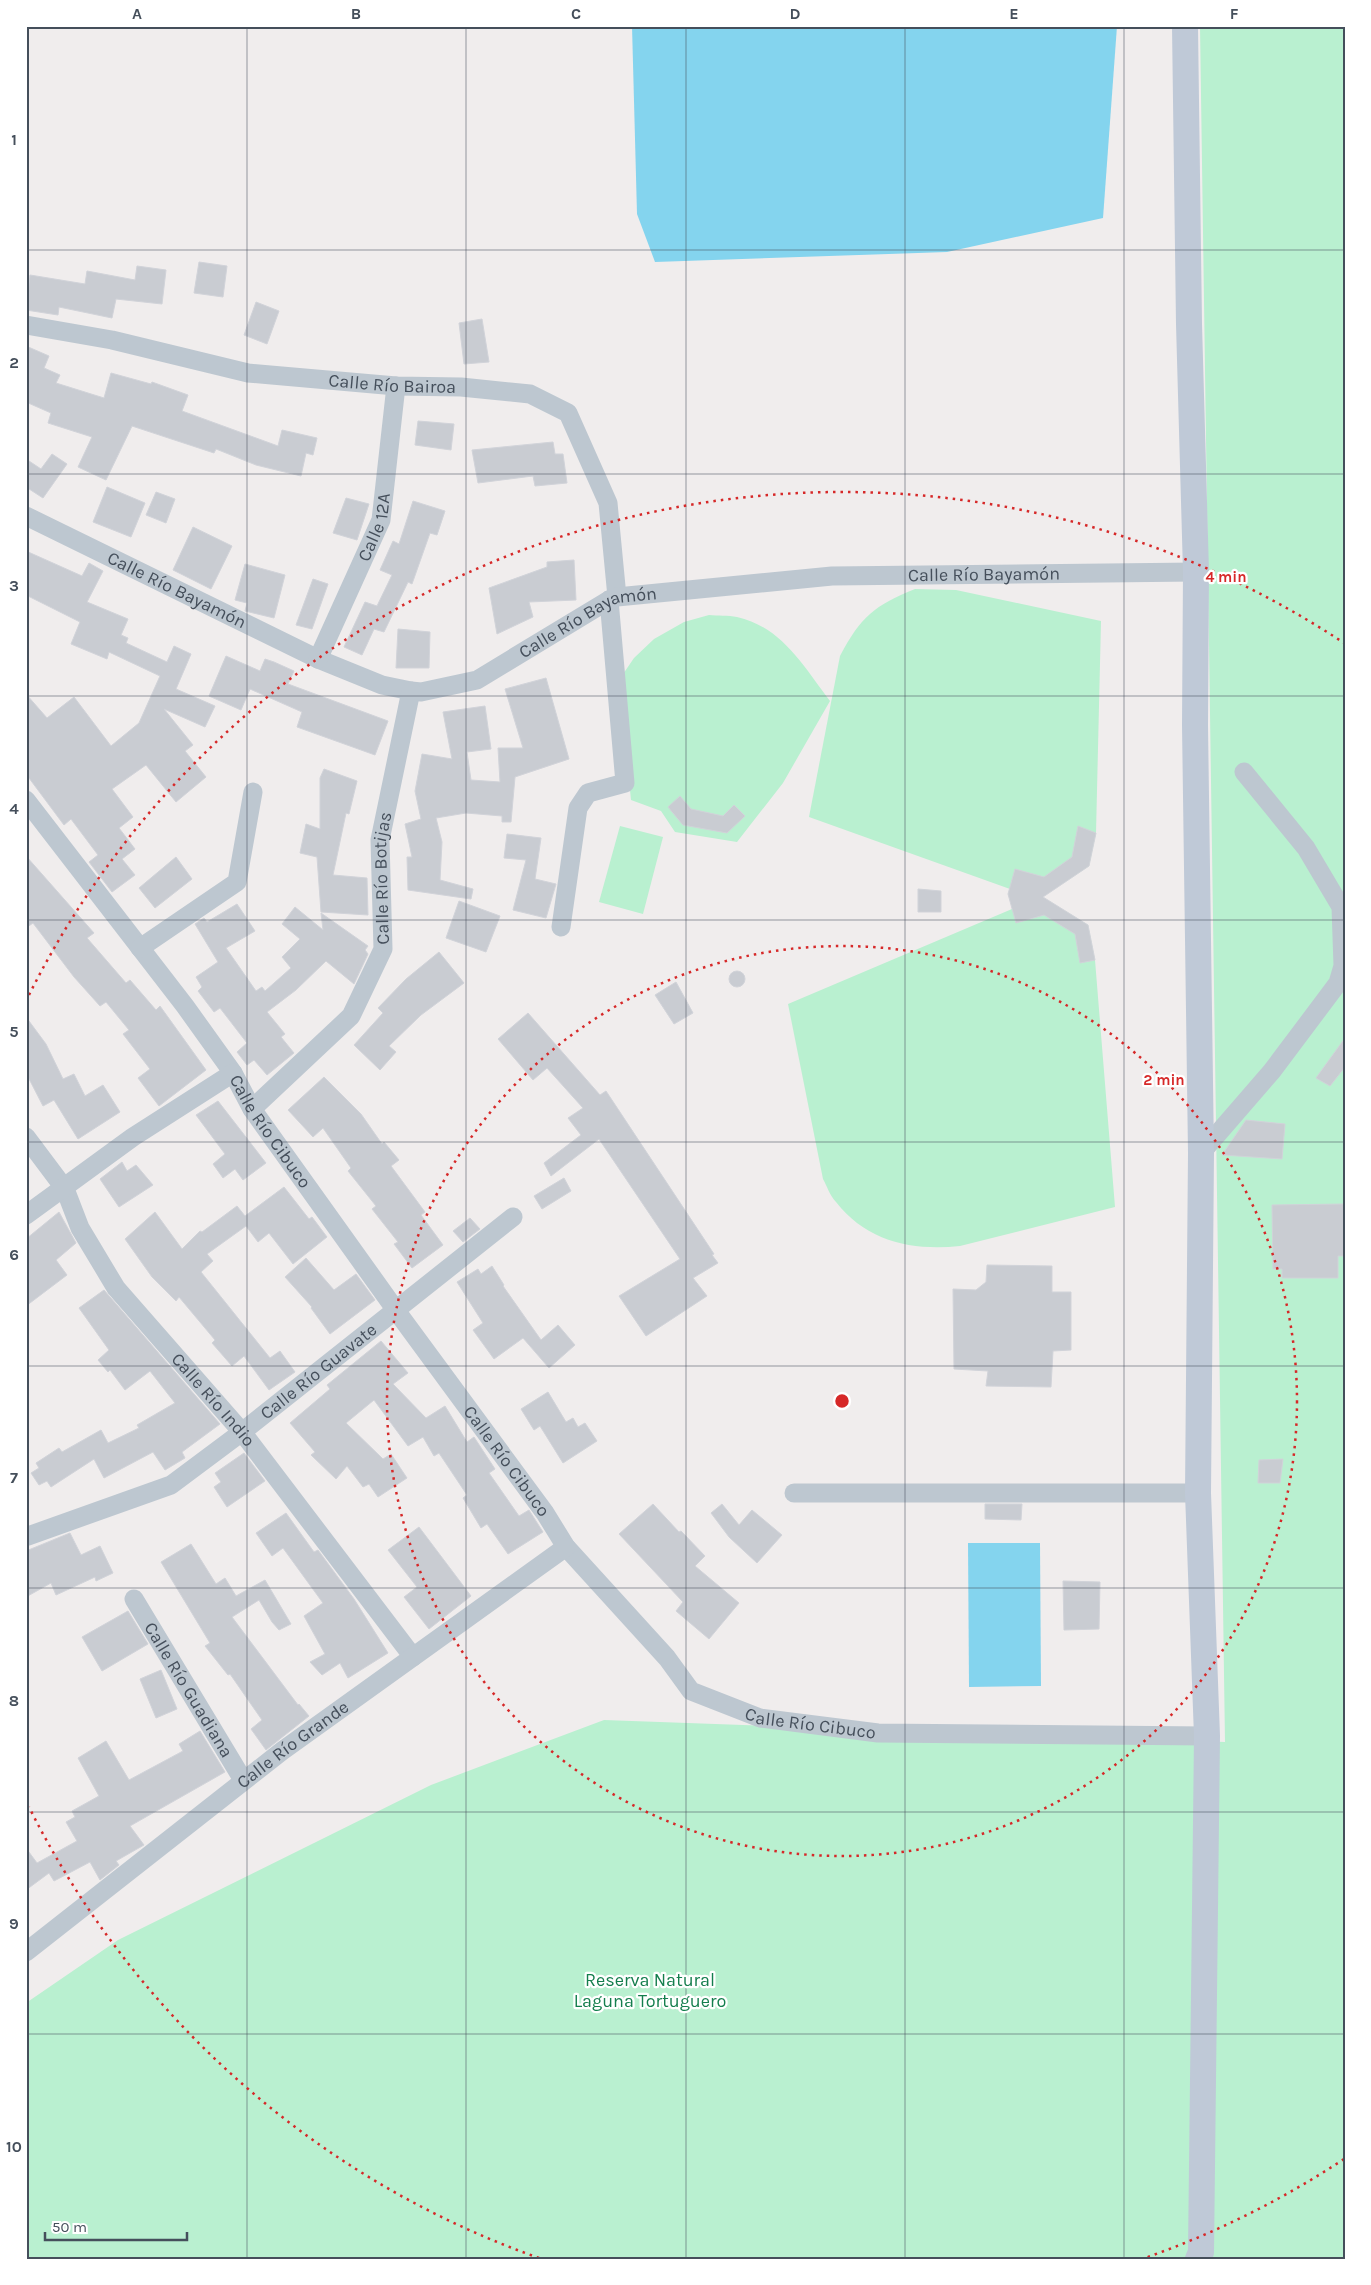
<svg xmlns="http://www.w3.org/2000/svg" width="1371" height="2285" font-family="Karla,sans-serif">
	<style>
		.green { fill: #b9f0d0 }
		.water { fill: #84d4ee }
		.building { fill: #c9ccd2; stroke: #d1d3d9 }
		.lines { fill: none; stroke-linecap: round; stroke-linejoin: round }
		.street { stroke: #bdc7d0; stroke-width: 19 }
		.secondary { stroke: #bfc9d7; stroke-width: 26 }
		.grid { fill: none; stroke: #454f5b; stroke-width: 1; stroke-opacity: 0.55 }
		.ring { fill: none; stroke: #d62828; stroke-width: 2.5; stroke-dasharray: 2.5 5 }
		.labels { text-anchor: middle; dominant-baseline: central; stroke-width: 4.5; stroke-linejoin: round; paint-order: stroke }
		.street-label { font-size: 18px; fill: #454f5b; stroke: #fff }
		.park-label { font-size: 18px; fill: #147e4d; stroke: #fff }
		.centre { fill: #d62828; stroke: #fff; stroke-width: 2.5 }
		.ring-label { font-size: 15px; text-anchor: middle; font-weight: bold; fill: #d62828; stroke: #fff; stroke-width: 4.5; stroke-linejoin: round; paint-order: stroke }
		.neatline { fill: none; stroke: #454f5b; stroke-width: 2 }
		.grid-label { font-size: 16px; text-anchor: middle; font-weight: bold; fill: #454f5b }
	</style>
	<rect width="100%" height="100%" fill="#f0eded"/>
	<g class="green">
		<polygon points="1200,26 1345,26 1345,2259 26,2259 26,2003 118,1940 431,1785 604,1720 1225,1742"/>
		<path d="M 915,589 L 956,590 L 1101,621 L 1096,833 L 1089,866 L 1045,895 L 1010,889 L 809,817 L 840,656 C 861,616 874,606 915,589 Z"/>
		<path d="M 709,615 C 718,616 728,615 737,617 C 782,627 804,667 830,701 L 783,783 L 737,842 L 675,832 L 661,811 L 631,800 L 619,680 L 634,658 L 654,639 L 684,622 Z"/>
		<polygon points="620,826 663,837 643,914 599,902"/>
		<path d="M 1047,900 L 1088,925 L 1095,960 L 1115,1207 L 960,1246 C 913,1251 867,1242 836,1202 C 830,1196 827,1186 823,1179 L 788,1004 L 1012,909 Z"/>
	</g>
	<g class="water">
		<polygon points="632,26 1117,26 1103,218 947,252 655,262 637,214"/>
		<polygon points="968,1543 1040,1543 1041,1686 969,1687"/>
	</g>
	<g class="building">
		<polygon points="199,262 227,266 223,297 194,293"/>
		<polygon points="137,266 166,270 162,304 116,299 112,318 59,307 58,315 26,310 30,275 85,284 87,271 135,280"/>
		<polygon points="256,302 279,311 267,344 244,335"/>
		<polygon points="482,319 489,362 464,364 459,323"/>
		<polygon points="26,346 49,356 44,368 60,375 56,383 104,398 111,373 151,384 152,382 188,395 182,411 278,446 282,430 317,438 313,455 306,453 301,476 256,465 216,449 214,453 132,426 106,480 78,467 92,437 48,423 51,413 26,402"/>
		<polygon points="418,421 454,424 451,450 415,445"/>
		<polygon points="553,442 555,454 563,454 567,483 535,486 533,476 478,483 472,450"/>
		<polygon points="52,454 67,464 43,498 26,487 26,459 41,469"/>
		<polygon points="107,487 145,503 131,537 93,522"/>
		<polygon points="156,492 175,499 166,523 146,515"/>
		<polygon points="346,498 369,504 357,540 333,533"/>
		<polygon points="413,501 445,511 437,535 430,533 412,584 408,582 384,632 374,629 362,655 344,647 365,602 377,606 392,575 380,570 393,541 399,544"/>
		<polygon points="193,527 232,546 211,589 173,570"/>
		<polygon points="26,551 82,576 89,563 103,571 87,602 128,619 121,635 128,638 126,643 167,662 174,646 191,654 176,689 215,706 205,727 164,709 193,745 185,751 206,777 176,802 146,765 112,789 133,817 119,828 135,849 122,859 135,875 112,892 89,862 98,855 71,819 64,825 26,774 26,694 47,718 74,697 111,746 139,723 160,676 109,652 107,659 71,644 80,622 26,595"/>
		<polygon points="574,560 576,600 529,602 533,617 497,634 489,588 547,567 547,562"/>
		<polygon points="245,564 285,575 274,618 245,611 247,603 235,600"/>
		<polygon points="313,579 328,584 312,629 296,625"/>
		<polygon points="398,629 430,632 429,668 396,668"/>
		<polygon points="226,656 260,671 265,659 274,662 294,671 288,684 388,721 375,755 297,727 302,712 250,689 241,710 209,696"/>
		<polygon points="546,678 569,759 515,777 511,822 502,822 502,816 466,813 436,818 442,842 440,880 473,889 471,899 408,890 407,857 412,857 405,824 421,819 415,791 422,754 452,759 443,712 485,706 491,749 467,752 471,780 500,782 498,748 523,748 505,689"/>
		<polygon points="324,769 357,781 349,814 346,813 333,875 367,878 368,915 321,912 317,857 300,853 306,824 320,829 320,778"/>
		<polygon points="680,796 691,809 723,816 734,805 745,816 727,833 683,825 668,807"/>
		<polygon points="1078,826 1096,833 1089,866 1043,897 1088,925 1095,960 1080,963 1075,934 1044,915 1016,923 1008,894 1015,869 1044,877 1072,857"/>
		<polygon points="507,834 541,838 535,879 556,884 546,918 513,910 526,860 504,858"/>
		<polygon points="26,856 94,933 87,938 126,983 130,980 156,1010 160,1006 206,1070 159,1106 138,1078 150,1069 123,1034 129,1030 106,1002 100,1006 74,977 33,923 26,928"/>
		<polygon points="176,857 192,879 155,908 139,888"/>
		<polygon points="918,889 941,891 941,912 918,912"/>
		<polygon points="459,901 500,916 486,952 446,938"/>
		<polygon points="237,904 255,931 226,948 256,991 262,987 265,991 291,968 282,957 300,939 282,924 295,907 323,930 321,913 368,946 365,950 368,954 354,984 326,961 296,990 267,1012 285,1034 281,1037 294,1053 267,1075 254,1060 247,1065 237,1052 247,1043 220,1008 214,1012 198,991 202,987 196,977 218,962 195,924 204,918 207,922"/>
		<polygon points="439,952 464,983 421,1015 389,1046 396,1052 380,1070 354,1045 383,1013 378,1008 406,979"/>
		<circle cx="737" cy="979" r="8"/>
		<polygon points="676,982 693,1013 674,1024 655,995"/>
		<polygon points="528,1013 600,1095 606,1091 714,1254 712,1255 718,1263 693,1278 707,1296 646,1336 619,1296 680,1259 599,1139 551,1176 544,1163 581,1135 568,1118 583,1108 547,1068 533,1080 498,1039"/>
		<polygon points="26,1017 46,1044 63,1079 74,1074 85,1096 103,1085 120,1112 78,1139 54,1100 43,1106 26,1073"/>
		<polygon points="1345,1038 1345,1067 1330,1086 1316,1078"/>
		<polygon points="324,1077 361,1114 382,1144 384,1142 399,1160 391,1166 425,1212 421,1215 443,1245 412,1268 394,1244 398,1242 372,1209 376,1206 348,1171 351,1168 323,1128 313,1137 288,1110"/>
		<polygon points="218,1101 266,1163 243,1180 235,1169 223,1178 213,1164 225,1154 196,1115"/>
		<polygon points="1246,1120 1285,1124 1282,1159 1222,1155"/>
		<polygon points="122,1162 127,1171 136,1165 153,1185 119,1207 100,1179"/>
		<polygon points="564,1178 571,1191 542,1209 534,1196"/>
		<polygon points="284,1187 309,1219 312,1217 327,1237 293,1264 269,1233 258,1242 246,1226 207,1254 213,1261 201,1272 270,1358 280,1351 295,1372 269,1390 244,1356 232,1366 212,1343 215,1340 179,1297 176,1301 152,1277 125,1239 155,1212 182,1249 200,1231 202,1232 237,1206 245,1216"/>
		<polygon points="1345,1204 1345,1256 1338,1256 1338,1278 1282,1278 1282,1269 1273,1269 1272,1205"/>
		<polygon points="59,1212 76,1243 56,1260 67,1275 26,1306 26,1239"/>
		<polygon points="470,1218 480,1229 463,1242 453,1231"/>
		<polygon points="306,1258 334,1290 356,1274 375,1300 330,1334 311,1308 312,1307 285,1277"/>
		<polygon points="987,1265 1052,1266 1052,1292 1071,1292 1071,1350 1053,1351 1051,1387 986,1386 988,1371 954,1369 953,1289 976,1290 986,1282"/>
		<polygon points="492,1266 504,1285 503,1286 541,1340 558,1325 575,1345 549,1368 523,1338 494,1359 473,1330 483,1323 457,1282 478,1269 481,1274"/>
		<polygon points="104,1290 220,1424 182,1452 185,1458 165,1470 153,1452 104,1478 94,1459 51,1487 47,1481 39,1485 31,1473 39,1468 36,1463 59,1448 62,1452 101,1430 108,1443 139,1428 137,1425 175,1403 150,1371 125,1390 110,1370 108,1372 98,1360 109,1350 79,1308"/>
		<polygon points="381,1341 408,1373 393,1384 426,1418 445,1406 467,1442 474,1437 495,1469 489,1473 519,1516 529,1510 543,1532 508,1554 487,1524 481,1528 463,1498 467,1495 439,1453 434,1456 423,1437 408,1446 374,1400 346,1423 383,1459 391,1454 407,1478 378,1497 369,1484 363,1487 347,1466 336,1479 311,1455 315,1452 290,1423 330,1389 327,1385"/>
		<polygon points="548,1392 566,1422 573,1418 578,1427 585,1423 597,1441 563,1463 540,1426 534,1430 521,1409"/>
		<polygon points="244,1453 265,1481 227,1507 214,1487 221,1482 215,1473"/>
		<polygon points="1283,1459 1280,1483 1258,1483 1259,1460"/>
		<polygon points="653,1504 679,1532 681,1531 705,1556 695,1566 739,1603 709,1639 676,1611 683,1602 619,1534"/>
		<polygon points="722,1504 739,1525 752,1510 782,1535 757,1563 729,1537 711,1513"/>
		<polygon points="985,1504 1022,1504 1021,1520 985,1519"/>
		<polygon points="286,1513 314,1552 318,1550 354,1599 388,1653 348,1678 340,1663 322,1675 310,1662 325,1654 304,1616 323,1603 283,1548 272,1556 256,1533"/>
		<polygon points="419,1527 471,1596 429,1629 404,1597 417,1587 388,1550"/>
		<polygon points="70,1533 81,1555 100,1546 113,1573 96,1581 95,1577 56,1595 51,1583 26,1597 26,1551"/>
		<polygon points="191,1544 216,1584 225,1578 236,1596 265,1580 291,1624 279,1630 272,1622 259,1600 232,1617 298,1705 299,1704 309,1716 266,1750 251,1729 262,1720 230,1674 228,1675 205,1646 210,1643 161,1562"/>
		<polygon points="1063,1581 1100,1582 1099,1629 1064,1630"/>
		<polygon points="128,1611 148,1644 102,1671 82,1637"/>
		<polygon points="161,1670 177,1709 156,1718 140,1679"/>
		<polygon points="200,1731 225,1772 130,1826 144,1845 116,1861 119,1865 100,1880 90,1862 54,1881 49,1873 26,1890 26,1848 37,1863 77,1841 66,1822 75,1817 72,1811 99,1796 78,1758 106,1741 129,1780 183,1751 179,1744"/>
	</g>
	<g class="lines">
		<g class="street">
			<path id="s1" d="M 26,325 L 112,340 L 248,373 L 396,386 L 461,387 L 530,394 L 568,413 L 608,503 L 617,597"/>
			<path id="s2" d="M 26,516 L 318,659 L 382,685 L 411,691 L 421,692 L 477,680 L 609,600 L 617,597 L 832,576 L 1196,572"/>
			<path id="s3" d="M 318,659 L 381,520 L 396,386"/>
			<path id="s4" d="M 26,800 L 185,1006 L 233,1073 L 252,1109 L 395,1309 L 545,1513 L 566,1547 L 667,1658 L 691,1691 L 760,1718 L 878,1733 L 1207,1736"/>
			<polyline points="561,927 578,808 588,793 625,783 609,600"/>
			<polyline points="140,948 237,882 253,792"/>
			<path id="s5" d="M 252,1109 L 351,1016 L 383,949 L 380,840 L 411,691"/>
			<path id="s6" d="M 26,1137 L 65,1189 L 80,1228 L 116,1288 L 242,1432 L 413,1657"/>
			<polyline points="1201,1153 1272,1071 1338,983 1343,966 1341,907 1306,848 1244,772"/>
			<polyline points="26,1215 133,1137 233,1073"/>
			<polyline points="794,1493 1198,1493"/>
			<path id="s7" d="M 28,1536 L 171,1485 L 242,1432 L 513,1217"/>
			<path id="s8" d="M 134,1599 L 243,1780"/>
			<path id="s9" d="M 26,1952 L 282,1751 L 566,1547"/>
		</g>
		<polyline class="secondary" points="1185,26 1189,324 1196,572 1195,725 1201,1153 1198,1493 1207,1736 1201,2252 1198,2259"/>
	</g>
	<path class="grid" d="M 247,26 L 247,2259M 466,26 L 466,2259M 686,26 L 686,2259M 905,26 L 905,2259M 1124,26 L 1124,2259M 26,250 L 1345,250M 26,474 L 1345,474M 26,696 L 1345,696M 26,920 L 1345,920M 26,1142 L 1345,1142M 26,1366 L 1345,1366M 26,1588 L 1345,1588M 26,1812 L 1345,1812M 26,2034 L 1345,2034"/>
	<g class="ring">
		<circle cx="842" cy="1401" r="455"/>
		<path d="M1344 2159A909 909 0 0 1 1145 2258M539 2258A909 909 0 0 1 29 1807M29 995A909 909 0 0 1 1344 643"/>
	</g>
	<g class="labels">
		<g class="street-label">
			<text stroke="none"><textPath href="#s1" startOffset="372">Calle Río Bairoa</textPath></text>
			<text stroke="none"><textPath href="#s3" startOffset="144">Calle 12A</textPath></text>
			<text stroke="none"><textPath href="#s2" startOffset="1022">Calle Río Bayamón</textPath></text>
			<text stroke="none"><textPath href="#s2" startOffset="168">Calle Río Bayamón</textPath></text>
			<text stroke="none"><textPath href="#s2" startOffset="618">Calle Río Bayamón</textPath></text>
			<text stroke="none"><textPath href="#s5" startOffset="281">Calle Río Botijas</textPath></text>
			<text stroke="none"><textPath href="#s4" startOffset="412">Calle Río Cibuco</textPath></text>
			<text stroke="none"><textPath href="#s7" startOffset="338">Calle Río Guavate</textPath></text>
			<text stroke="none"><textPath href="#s6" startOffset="325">Calle Río Indio</textPath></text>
			<text stroke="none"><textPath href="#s4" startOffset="818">Calle Río Cibuco</textPath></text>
			<text stroke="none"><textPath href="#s8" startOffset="106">Calle Río Guadiana</textPath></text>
			<text stroke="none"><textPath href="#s4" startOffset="1238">Calle Río Cibuco</textPath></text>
			<text stroke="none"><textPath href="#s9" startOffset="338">Calle Río Grande</textPath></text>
		</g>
		<g class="park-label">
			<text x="650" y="1980">Reserva Natural<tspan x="650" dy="21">Laguna Tortuguero</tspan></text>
		</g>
	</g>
	<circle cx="842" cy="1401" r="8" class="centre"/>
	<g class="ring-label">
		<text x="1226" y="582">4 min</text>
		<text x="1164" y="1085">2 min</text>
	</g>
	<rect width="1371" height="2285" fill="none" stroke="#ffffff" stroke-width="55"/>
	<path d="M45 2232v8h142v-8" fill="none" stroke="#454f5b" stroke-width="2.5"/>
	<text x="52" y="2232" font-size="15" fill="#454f5b" stroke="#ffffff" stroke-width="4" paint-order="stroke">50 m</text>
	<rect x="28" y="28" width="1316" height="2230" class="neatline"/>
	<g class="grid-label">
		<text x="137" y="19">A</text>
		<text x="356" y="19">B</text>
		<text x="576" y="19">C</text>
		<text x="795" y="19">D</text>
		<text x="1014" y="19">E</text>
		<text x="1234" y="19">F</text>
		<text x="14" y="145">1</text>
		<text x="14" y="368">2</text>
		<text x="14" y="591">3</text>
		<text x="14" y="814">4</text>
		<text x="14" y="1037">5</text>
		<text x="14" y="1260">6</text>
		<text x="14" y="1483">7</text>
		<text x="14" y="1706">8</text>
		<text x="14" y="1929">9</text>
		<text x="14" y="2152">10</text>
	</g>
</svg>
